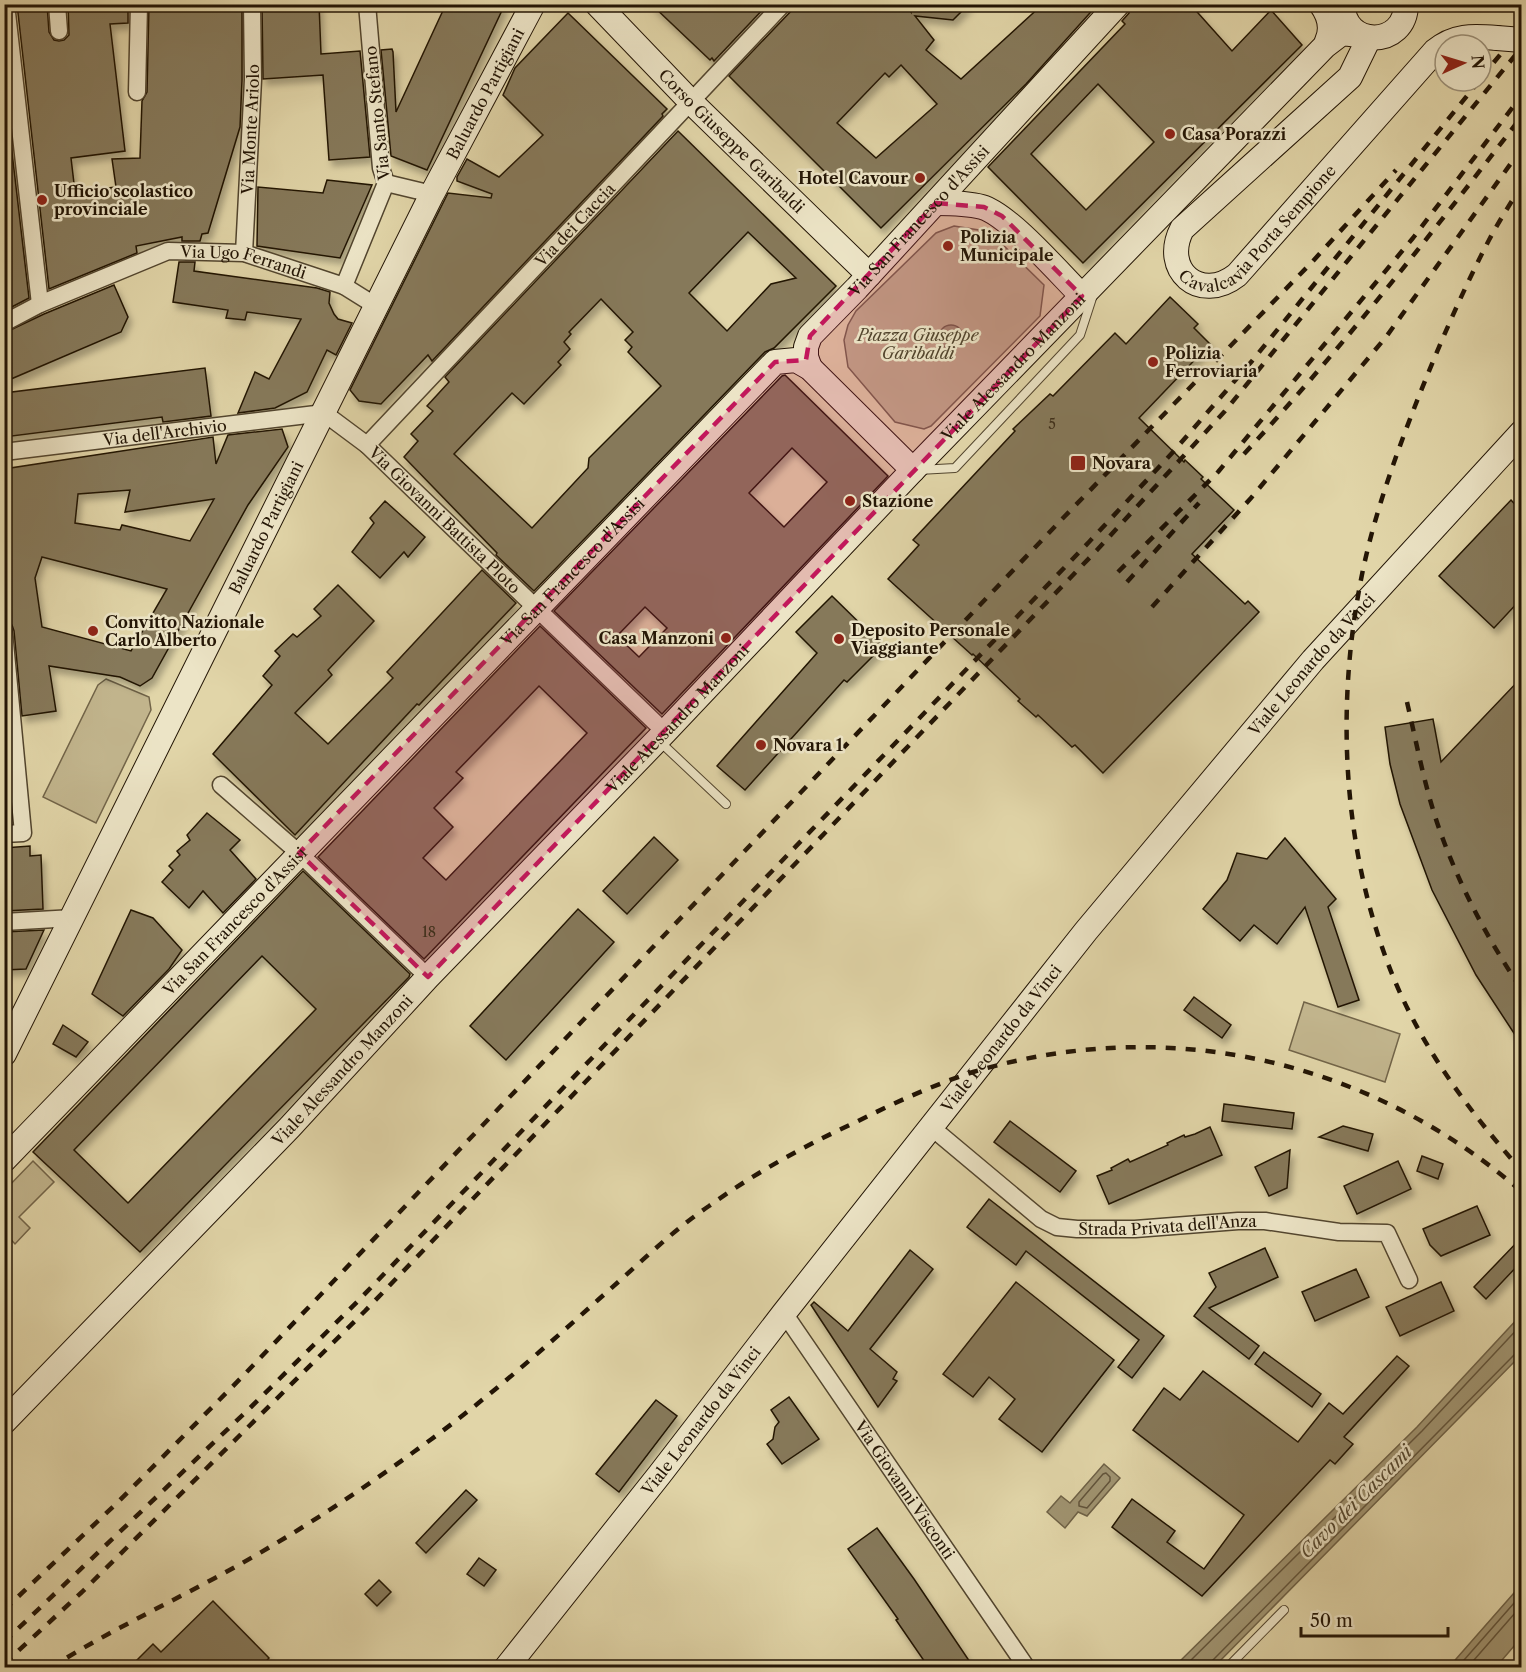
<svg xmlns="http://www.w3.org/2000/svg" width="1526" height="1672" font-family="'Libre Caslon Text',serif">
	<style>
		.green { fill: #c1b48c; stroke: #726448; stroke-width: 1.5 }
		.water { fill: #a09471; stroke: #6e6146; stroke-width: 1.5 }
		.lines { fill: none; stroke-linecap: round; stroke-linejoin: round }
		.shore { stroke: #62543b; stroke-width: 1.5 }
		.building { fill: #86795a; stroke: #231505; stroke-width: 1.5; fill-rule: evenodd; filter: url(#shadow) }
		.lane-casing { stroke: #52452e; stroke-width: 10 }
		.street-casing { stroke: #52452e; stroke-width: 19 }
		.secondary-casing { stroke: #231505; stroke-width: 26 }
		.lane { stroke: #ece4c6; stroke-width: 8 }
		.street { stroke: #ece4c6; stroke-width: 16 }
		.secondary { stroke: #ece4c6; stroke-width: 24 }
		.rail { stroke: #231505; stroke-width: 4.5; stroke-dasharray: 10 10; stroke-linecap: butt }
		.secondary-bridge-casing { stroke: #231505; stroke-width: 26; stroke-linecap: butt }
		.secondary-bridge { stroke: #ece4c6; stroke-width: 24 }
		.marked { fill: #c2185b; fill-opacity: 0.2; stroke: #c2185b; stroke-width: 4.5; stroke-dasharray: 12 8; stroke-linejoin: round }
		.poi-dot { fill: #8f2418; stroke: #ece4c6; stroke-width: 2 }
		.labels { text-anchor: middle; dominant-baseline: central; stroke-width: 5; stroke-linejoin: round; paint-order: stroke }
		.number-label { font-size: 14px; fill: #3c2e1a }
		.street-label { font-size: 16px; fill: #231505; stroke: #ece4c6 }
		.poi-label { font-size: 16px; font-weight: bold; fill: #231505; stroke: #ece4c6; text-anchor: start }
		.park-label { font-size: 16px; font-style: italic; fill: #52452e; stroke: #ece4c6 }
		.water-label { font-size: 18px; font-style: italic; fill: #554830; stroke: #ece4c6 }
	</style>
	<defs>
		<filter id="shadow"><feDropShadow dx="3.5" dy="6" stdDeviation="3" flood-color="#0004"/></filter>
	</defs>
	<rect width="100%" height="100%" fill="#e1d5a8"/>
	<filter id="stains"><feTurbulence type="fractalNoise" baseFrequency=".00333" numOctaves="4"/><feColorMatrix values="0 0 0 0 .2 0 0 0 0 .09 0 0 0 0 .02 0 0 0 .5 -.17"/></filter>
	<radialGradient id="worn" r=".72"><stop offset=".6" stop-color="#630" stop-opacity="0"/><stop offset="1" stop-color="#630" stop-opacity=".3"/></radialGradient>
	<g class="green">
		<polygon points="954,226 979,230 998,240 1044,285 1040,316 931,426 924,429 895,422 848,367 844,340 848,325 856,311 936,233"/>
		<polygon points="106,679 149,697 151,710 96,823 43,797 98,685"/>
		<polygon points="1304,1002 1400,1034 1385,1082 1289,1050"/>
		<polygon points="33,1161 54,1182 19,1217 30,1228 15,1244 5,1233 5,1190"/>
	</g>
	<g class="water">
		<circle cx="951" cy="337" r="12"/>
		<polygon points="1521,1315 1521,1355 1214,1667 1174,1667 1417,1427"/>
		<polygon points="1104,1464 1120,1478 1087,1516 1078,1512 1065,1528 1047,1512 1061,1496 1070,1503"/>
		<polygon points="1521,1585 1521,1638 1496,1667 1449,1667"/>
	</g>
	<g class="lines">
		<g class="shore">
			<polygon points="1106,1473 1110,1477 1110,1481 1087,1508 1079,1506 1079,1502 1103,1474"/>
			<polyline points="1183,1668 1422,1431 1522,1324"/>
			<polyline points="1210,1668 1212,1661 1515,1354 1522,1352"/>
			<polyline points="1457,1668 1522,1594"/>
			<polyline points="1467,1668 1522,1605"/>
		</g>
	</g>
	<g class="building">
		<polygon points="17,4 47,4 49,32 54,40 59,41 64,40 69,35 68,4 128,4 128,23 110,24 125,151 71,158 75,192 116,187 112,159 140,158 142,101 147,92 149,4 242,4 242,80 240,127 208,233 202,234 200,241 182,241 182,237 136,246 137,253 49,289"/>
		<polygon points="262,4 319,4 321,54 360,51 370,157 329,160 323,75 263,79"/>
		<polygon points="446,4 505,4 427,170 391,156 381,50 392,49 393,52 396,112"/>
		<polygon points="651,4 768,4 714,61 712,58 710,60"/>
		<path d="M 793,4 L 906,4 L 911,12 L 911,4 L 969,4 L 953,20 L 915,16 L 934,40 L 926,50 L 961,79 L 1043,4 L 1098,4 L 1026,84 L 881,228 L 729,76 L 791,11 ZM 901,65 L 937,104 L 876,158 L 837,123 L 885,73 L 889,77 Z"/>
		<path d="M 1132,4 L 1190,4 L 1232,51 L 1271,10 L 1302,45 L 1083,263 L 988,167 L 1125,24 L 1122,21 L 1129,13 ZM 1098,84 L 1154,142 L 1086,210 L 1031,154 Z"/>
		<polygon points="568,13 667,109 662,114 663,116 432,361 428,355 381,404 359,401 350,390 448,193 491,198 492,194 457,181 457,177 467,159 499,177 543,135 503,95 515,68"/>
		<polygon points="4,84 29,298 4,311"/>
		<path d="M 678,131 L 836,286 L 774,348 L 765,352 L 534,591 L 496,555 L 497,553 L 404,457 L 418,441 L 411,434 L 433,411 L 427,406 L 449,382 L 445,377 ZM 748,232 L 796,278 L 771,284 L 727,331 L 689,293 ZM 601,299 L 633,332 L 625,340 L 632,347 L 628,352 L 661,386 L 589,458 L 588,468 L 532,528 L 454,454 L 512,393 L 524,404 L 561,365 L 558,362 L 570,349 L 564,342 L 571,334 L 569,332 Z"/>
		<polygon points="327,180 372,185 340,258 257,246 258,187 323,193"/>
		<polygon points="179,262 195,262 194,271 317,288 330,292 329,303 334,314 338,319 352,323 336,355 327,350 307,392 275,408 238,413 255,372 269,379 301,319 247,312 245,320 226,318 228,310 173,302"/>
		<polygon points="114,285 128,317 121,332 4,382 4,333 44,314"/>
		<polygon points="1170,297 1198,324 1194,328 1210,344 1139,418 1184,462 1185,460 1203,477 1201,479 1234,510 1192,554 1245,604 1248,601 1259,612 1103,773 1075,745 1072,747 1038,715 1036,717 1018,701 1020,699 973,654 972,655 888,579 919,545 913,540 1015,431 1013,429 1050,394 1053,396 1115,333 1126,344"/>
		<polygon points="205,368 211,416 163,422 162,417 4,437 4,393"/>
		<path d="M 785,375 L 888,476 L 662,714 L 554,611 L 782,376 ZM 792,448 L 827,482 L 784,527 L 749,493 ZM 645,607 L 667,628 L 639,657 L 617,636 Z"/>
		<path d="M 282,429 L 288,447 L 248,505 L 152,678 L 140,686 L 120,677 L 49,666 L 56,711 L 22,716 L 14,631 L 12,625 L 4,622 L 4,612 L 7,612 L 4,585 L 4,469 L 213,437 L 216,464 L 228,435 ZM 130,490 L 125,512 L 214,499 L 190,541 L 122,525 L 120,530 L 75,523 L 78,494 ZM 42,557 L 167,589 L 131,651 L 42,627 L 35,578 Z"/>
		<polygon points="1511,500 1521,511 1521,599 1494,628 1439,576"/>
		<polygon points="385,501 425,537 408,557 404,552 380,578 352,552 374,523 370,518"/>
		<polygon points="482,570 516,603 419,705 417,704 295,835 213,754 272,685 263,676 280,656 275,651 293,634 297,637 321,616 314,609 338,585 374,621 328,670 332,675 295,713 328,744 393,678 387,672"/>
		<polygon points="832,596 883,646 847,682 844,680 745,790 717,766 817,653 796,632"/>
		<path d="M 540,626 L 646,728 L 424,959 L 318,857 ZM 539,686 L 587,733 L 446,880 L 423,858 L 453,827 L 434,808 L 463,778 L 456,772 Z"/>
		<polygon points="1521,678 1521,934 1515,941 1521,951 1521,1044 1476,975 1432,890 1400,804 1390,764 1385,727 1433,719 1441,762"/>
		<polygon points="207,813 240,840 230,850 256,879 223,913 203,891 189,908 162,882 173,870 169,866 180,855 177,851 190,840 187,835"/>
		<polygon points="654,837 678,860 627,914 603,891"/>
		<polygon points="1285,838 1336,899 1328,907 1359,1000 1338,1007 1305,907 1277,944 1254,925 1240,941 1203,909 1227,880 1237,853 1267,859"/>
		<polygon points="30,846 30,856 41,855 43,909 4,911 4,848"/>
		<path d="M 303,871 L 410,974 L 409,977 L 140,1252 L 33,1152 ZM 262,956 L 316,1009 L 128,1203 L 74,1150 Z"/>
		<polygon points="578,909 614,942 506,1060 470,1026"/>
		<polygon points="131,910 153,918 182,950 169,969 123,1016 92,994"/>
		<polygon points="44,930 26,969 4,970 4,932"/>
		<polygon points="1194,997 1231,1025 1222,1038 1184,1010"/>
		<polygon points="63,1025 88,1042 76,1057 53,1044"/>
		<polygon points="1224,1104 1294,1113 1292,1129 1222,1121"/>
		<polygon points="1010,1121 1076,1171 1060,1192 994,1142"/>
		<polygon points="1343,1126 1373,1134 1368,1151 1319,1137"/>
		<polygon points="1210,1127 1222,1155 1109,1204 1097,1176 1112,1170 1111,1168 1128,1159 1130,1162 1168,1145 1167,1143 1184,1135 1185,1137 1195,1134"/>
		<polygon points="1290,1150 1287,1188 1269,1196 1255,1167"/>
		<polygon points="1422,1156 1443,1164 1438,1179 1417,1171"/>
		<polygon points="1398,1161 1411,1189 1357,1214 1344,1186"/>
		<polygon points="989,1199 1164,1336 1132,1378 1118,1367 1139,1340 1026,1251 1016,1265 967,1227"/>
		<polygon points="1477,1206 1490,1235 1441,1256 1430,1245 1423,1229"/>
		<polygon points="1521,1238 1521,1262 1486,1299 1474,1287"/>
		<polygon points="1265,1248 1278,1277 1209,1308 1259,1346 1249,1359 1194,1316 1216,1287 1209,1273"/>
		<polygon points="910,1250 933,1269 870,1349 897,1372 893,1379 897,1381 878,1407 811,1305 814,1302 848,1331"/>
		<polygon points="1356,1269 1369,1297 1315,1321 1302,1292"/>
		<polygon points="1016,1282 1114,1360 1042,1452 999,1419 1015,1399 989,1377 973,1397 943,1374"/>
		<polygon points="1441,1282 1454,1311 1400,1336 1386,1307"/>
		<polygon points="1264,1352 1321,1394 1312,1407 1255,1364"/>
		<polygon points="1397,1356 1409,1366 1344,1437 1353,1444 1335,1464 1330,1460 1202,1596 1112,1527 1132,1499 1175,1531 1167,1542 1204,1569 1244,1515 1133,1430 1164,1388 1180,1400 1203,1371 1298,1442 1329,1403 1343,1414"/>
		<polygon points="789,1397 819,1439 782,1464 767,1444 773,1439 775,1427 779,1422 771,1410"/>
		<polygon points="656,1400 677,1416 619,1492 596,1474"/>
		<polygon points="466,1490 477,1500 426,1553 416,1543"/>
		<polygon points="877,1528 914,1579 974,1668 929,1668 896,1620 898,1619 848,1549"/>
		<polygon points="479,1558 496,1570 484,1586 467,1574"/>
		<polygon points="379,1580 391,1592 377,1606 365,1594"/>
		<polygon points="213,1601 269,1658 260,1668 129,1668 153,1644 161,1652"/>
	</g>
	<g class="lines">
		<defs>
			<g id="lane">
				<polyline points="919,470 955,468 1080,335 1093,295"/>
				<polyline points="658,740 726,804"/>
				<polyline points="1227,1668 1284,1610"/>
			</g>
			<g id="street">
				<polyline points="6,4 40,304"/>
				<polyline points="57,4 59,31"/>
				<polyline points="137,92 139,4"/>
				<polyline points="386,183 432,194"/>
				<path id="s1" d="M 244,253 L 253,80 L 252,4"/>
				<polyline points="344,286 386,183 381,168 367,4"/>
				<path id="s2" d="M 4,323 L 40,304 L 168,251 L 244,253 L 344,286 L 376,306"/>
				<path id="s3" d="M 367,445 L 783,4"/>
				<path id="s4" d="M 4,452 L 324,413 L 367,445 L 665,732"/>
				<polyline points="4,632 23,833 4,834"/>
				<polyline points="221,785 299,853 428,977"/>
				<polyline points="4,922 73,918"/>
				<path id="s5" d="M 931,1127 L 1041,1219 L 1057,1227 L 1077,1229 L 1135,1229 L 1238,1221 L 1265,1221 L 1339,1232 L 1387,1233 L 1409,1280"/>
				<path id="s6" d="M 784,1313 L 1027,1668"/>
			</g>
			<g id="secondary">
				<path id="s7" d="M 597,4 L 691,102 L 869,275"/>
				<path d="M 1321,4 C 1329,15 1333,28 1327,41"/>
				<path d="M 1343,4 C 1342,48 1406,49 1406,4"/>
				<path id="s8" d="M 1369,38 L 1350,77 L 1182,229 C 1161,270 1200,304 1237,275 L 1435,51 C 1454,35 1472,36 1497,38"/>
				<path d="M 936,203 C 951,203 967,203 982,207 C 1008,214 1060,274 1082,296"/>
				<path id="s9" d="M 810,368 L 806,357 L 806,347 L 810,336 L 857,288 L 1118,4"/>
				<path id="s10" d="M 4,1054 L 432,194 L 533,4"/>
				<path id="s11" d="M 4,1160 L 775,362 L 796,360 L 810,368 L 913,470"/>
				<path id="s12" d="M 4,1422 L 290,1127 L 428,977 L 665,732 L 913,470 L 1325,46 L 1342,33 L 1359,35"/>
				<path id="s13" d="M 506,1668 L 660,1474 L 784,1313 L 1086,931 L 1313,660 L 1522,432"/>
			</g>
		</defs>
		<use href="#lane" class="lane-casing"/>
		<use href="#street" class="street-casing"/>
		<use href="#secondary" class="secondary-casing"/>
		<use href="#lane" class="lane"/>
		<use href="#street" class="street"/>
		<use href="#secondary" class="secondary"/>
		<g class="rail">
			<polyline points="1481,78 1522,28"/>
			<path d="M 1522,184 C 1511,203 1499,221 1489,240 C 1461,294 1437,350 1415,406 C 1391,468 1369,530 1358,596 C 1337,715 1344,846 1387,961 C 1416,1040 1466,1108 1522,1171"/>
			<path d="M 1244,454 C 1343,347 1433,232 1522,116"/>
			<polyline points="1118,572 1218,472 1413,238 1522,95"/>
			<polyline points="1127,582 1199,503"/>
			<polyline points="1152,607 1251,498 1386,337 1522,148"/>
			<path d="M 1407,702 C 1417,745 1425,789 1440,831 C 1460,887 1488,940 1522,990"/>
			<polyline points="4,1610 117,1503 241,1378 1065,516 1313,261 1396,170"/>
			<polyline points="4,1642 251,1407 357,1302 1089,542 1173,452 1252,361 1479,81"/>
			<polyline points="4,1664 82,1592 365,1311 1097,550 1225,411 1522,47"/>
			<path d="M 50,1668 C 104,1634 159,1608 215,1578 C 284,1541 352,1497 415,1451 C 480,1405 540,1352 599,1299 C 635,1268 669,1233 709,1206 C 755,1173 804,1146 856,1122 C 894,1103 933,1085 973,1072 C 1167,1014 1369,1059 1522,1192"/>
		</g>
		<defs>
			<polyline id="secondary-bridge" points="1497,38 1522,40"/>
		</defs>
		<use href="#secondary-bridge" class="secondary-bridge-casing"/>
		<use href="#secondary-bridge" class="secondary-bridge"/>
	</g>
	<path class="marked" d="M 936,203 L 984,207 L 1002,216 L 1082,296 L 428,977 L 299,853 L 775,362 L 806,360 L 810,336 Z"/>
	<g class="poi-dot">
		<circle cx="1170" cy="134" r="6"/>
		<circle cx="920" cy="178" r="6"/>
		<circle cx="42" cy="200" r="6"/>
		<circle cx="948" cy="246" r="6"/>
		<circle cx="1153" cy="362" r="6"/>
		<rect x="1070" y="455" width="16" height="16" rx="3"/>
		<circle cx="850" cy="501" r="6"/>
		<circle cx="93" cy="631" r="6"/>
		<circle cx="726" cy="638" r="6"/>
		<circle cx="839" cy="639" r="6"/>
		<circle cx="761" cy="745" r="6"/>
	</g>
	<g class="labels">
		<g class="number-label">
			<text x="1052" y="424">5</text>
			<text x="429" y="932">18</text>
		</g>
		<g class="street-label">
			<text stroke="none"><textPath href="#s10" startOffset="1074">Baluardo Partigiani</textPath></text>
			<text transform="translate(377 113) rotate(-96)">Via Santo Stefano</text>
			<text stroke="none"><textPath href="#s1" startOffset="124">Via Monte Ariolo</textPath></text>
			<text stroke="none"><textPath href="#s7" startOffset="192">Corso Giuseppe Garibaldi</textPath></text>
			<text stroke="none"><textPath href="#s8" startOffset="418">Cavalcavia Porta Sempione</textPath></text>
			<text stroke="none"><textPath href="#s9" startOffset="192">Via San Francesco d'Assisi</textPath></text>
			<text stroke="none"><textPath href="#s3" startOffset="303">Via dei Caccia</textPath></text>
			<text stroke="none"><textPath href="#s2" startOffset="256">Via Ugo Ferrandi</textPath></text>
			<text stroke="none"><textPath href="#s12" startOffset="1460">Viale Alessandro Manzoni</textPath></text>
			<text stroke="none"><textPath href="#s4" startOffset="162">Via dell'Archivio</textPath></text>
			<text stroke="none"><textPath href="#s4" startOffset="484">Via Giovanni Battista Ploto</textPath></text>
			<text stroke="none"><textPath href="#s10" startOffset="588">Baluardo Partigiani</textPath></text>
			<text stroke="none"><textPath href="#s11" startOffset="818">Via San Francesco d'Assisi</textPath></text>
			<text stroke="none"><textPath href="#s13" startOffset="1287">Viale Leonardo da Vinci</textPath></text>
			<text stroke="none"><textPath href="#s12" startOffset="974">Viale Alessandro Manzoni</textPath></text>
			<text stroke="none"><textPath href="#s11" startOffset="332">Via San Francesco d'Assisi</textPath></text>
			<text stroke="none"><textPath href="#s13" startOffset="801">Viale Leonardo da Vinci</textPath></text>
			<text stroke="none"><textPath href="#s12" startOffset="488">Viale Alessandro Manzoni</textPath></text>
			<text stroke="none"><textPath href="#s5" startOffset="272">Strada Privata dell'Anza</textPath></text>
			<text stroke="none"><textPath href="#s13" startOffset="315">Viale Leonardo da Vinci</textPath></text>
			<text stroke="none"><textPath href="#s6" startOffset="214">Via Giovanni Visconti</textPath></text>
		</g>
		<g class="poi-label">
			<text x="1182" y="134">Casa Porazzi</text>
			<text x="908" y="178" text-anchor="end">Hotel Cavour</text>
			<text x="54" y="191">Ufficio scolastico<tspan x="54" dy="18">provinciale</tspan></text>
			<text x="960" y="237">Polizia<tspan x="960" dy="18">Municipale</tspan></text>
			<text x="1165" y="353">Polizia<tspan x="1165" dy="18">Ferroviaria</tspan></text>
			<text x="1092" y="463">Novara</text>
			<text x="862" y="501">Stazione</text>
			<text x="105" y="622">Convitto Nazionale<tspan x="105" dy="18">Carlo Alberto</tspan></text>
			<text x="851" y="630">Deposito Personale<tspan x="851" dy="18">Viaggiante</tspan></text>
			<text x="714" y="638" text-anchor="end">Casa Manzoni</text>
			<text x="773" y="745">Novara 1</text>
		</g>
		<g class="park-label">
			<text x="918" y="335">Piazza Giuseppe<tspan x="918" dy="18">Garibaldi</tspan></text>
		</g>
		<g class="water-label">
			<text transform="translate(1356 1502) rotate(-45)">Cavo dei Cascami</text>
		</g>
	</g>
	<rect width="1526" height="1672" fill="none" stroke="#e1d5a8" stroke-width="24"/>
	<rect x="6" y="6" width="1514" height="1660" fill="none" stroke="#231505" stroke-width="3"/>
	<rect x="12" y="12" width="1502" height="1648" fill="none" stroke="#231505" stroke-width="1.5"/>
	<g transform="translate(1463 63) rotate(86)"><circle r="28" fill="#ece4c6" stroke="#9c9179" stroke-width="1.5"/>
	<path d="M0-4.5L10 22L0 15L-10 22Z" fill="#8f2418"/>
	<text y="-9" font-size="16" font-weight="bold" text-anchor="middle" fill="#231505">N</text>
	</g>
	<path d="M1301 1627v9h147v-9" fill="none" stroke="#231505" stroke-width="3"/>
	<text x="1310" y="1627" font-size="18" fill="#231505" stroke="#ece4c6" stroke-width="4.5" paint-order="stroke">50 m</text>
	<rect width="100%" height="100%" filter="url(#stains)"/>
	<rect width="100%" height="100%" fill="url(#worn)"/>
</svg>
